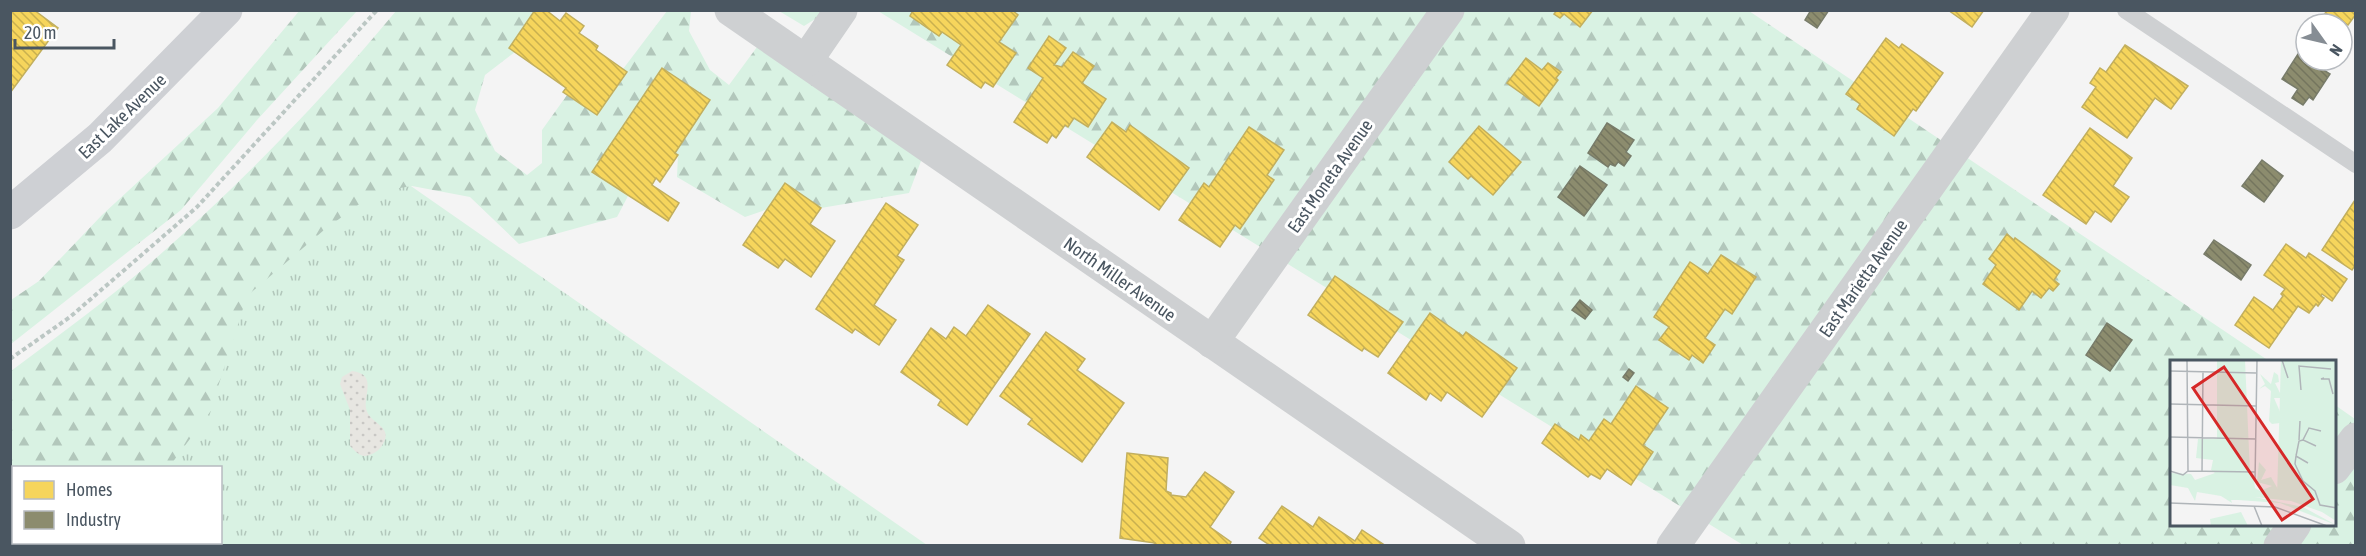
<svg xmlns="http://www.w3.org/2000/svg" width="2366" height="556" font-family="'Asap Condensed',sans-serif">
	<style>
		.grass { fill: url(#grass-tufts); fill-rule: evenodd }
		.forest { fill: url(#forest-firs) }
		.sand { fill: url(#sand-dots) }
		.homes { fill: url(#homes-back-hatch); stroke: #c2af5e; stroke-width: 1.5 }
		.industry { fill: url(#industry-back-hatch); stroke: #787c6a; stroke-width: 1.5 }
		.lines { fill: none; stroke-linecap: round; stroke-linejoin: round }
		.path { stroke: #bcc7c4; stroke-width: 4; stroke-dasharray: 4.5 3; stroke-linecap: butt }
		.lane { stroke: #ced0d2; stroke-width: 18 }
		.street { stroke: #ced0d2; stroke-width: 33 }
		.secondary { stroke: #ced0d4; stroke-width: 33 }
		.labels { text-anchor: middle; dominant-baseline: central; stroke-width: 6; stroke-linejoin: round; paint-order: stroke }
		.street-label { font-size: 18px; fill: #4a5661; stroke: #fff }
		.inset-road { fill: none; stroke: #b0b5b9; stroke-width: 1.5 }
		.view { fill: #d62828; fill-opacity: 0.15; stroke: #d62828; stroke-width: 3 }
		.inset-edge { fill: none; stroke: #4a5661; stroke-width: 3 }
	</style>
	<defs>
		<pattern id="grass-tufts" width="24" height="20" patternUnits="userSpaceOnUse" patternTransform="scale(1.5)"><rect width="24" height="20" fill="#d9f2e3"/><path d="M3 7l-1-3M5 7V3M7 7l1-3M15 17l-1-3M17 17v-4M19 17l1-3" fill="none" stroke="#b2c7bb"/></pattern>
		<pattern id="forest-firs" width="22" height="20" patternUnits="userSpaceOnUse" patternTransform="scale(1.5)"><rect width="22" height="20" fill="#d9f2e3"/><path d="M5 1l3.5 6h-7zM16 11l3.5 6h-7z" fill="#b2c7bb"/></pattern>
		<pattern id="sand-dots" width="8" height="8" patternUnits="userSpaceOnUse" patternTransform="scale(1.5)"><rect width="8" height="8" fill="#e7e6e1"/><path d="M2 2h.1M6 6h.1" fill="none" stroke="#c8c7c4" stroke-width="1.8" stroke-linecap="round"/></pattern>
		<pattern id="homes-back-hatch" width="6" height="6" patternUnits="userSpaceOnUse" patternTransform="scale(1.5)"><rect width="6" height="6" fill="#f6d55c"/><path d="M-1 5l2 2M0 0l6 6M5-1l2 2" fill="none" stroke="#c9b04f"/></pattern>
		<pattern id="industry-back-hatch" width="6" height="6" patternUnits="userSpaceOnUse" patternTransform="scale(1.5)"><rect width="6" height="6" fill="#8c8c6e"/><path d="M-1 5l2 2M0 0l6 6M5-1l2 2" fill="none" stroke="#74755e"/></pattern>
	</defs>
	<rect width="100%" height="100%" fill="#f4f4f4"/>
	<path class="grass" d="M 329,129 L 927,545 L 11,546 L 11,414 ZM 14,468 L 220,468 L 220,542 L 14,542 Z"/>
	<g class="forest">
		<polygon points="300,10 357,11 257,120 181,210 11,344 11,300 39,281 102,215 218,108"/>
		<path d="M 396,11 L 535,11 L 509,48 L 515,52 L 485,75 L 475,110 L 495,151 L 527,175 L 542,163 L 542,130 L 567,95 L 597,115 L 627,73 L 623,69 L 667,11 L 691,11 L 689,31 L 710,70 L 729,85 L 757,47 L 924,153 L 909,193 L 821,208 L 785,183 L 768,209 L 745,217 L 677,177 L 678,155 L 675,153 L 710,100 L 662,68 L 593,172 L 628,196 L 617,217 L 519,244 L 470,197 L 412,186 L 376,192 L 324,230 L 247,296 L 210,412 L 169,467 L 14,468 L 14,542 L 135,543 L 133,545 L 11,546 L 11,371 C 59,335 109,299 155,259 C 242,183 323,99 396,11 Z"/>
		<polygon points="779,11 828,11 804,26"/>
		<polygon points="878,11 1749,11 2269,361 2171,361 2171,524 2334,524 2335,405 2355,419 2355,545 1743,545"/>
	</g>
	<path class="sand" d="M 352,371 C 377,374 364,394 366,408 C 368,424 397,426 381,447 C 377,452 372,455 365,456 C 359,456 354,450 350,446 L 350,410 L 340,384 L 342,377 Z"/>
	<g class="homes">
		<polygon points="10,10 34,10 58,28 10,93"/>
		<polygon points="535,10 546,10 560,21 566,13 584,26 579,33 598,46 596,50 627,72 597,115 563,92 566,88 509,48"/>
		<polygon points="913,10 1012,10 1018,15 999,42 1016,53 993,87 985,82 981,88 947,65 961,45 942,32 939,36 910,16"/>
		<polygon points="1557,10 1593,10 1580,27 1564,14 1560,18 1554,14"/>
		<polygon points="1948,10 1984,10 1972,27"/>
		<polygon points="2325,10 2356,10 2356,14 2348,25 2344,23 2342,25 2325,24 2320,21 2326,12"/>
		<polygon points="1049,36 1066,48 1054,65 1062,67 1073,52 1094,66 1082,83 1106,99 1088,127 1074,118 1068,127 1065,125 1056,138 1052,135 1047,143 1014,122 1043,78 1028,68"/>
		<polygon points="1886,38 1899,48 1902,44 1943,73 1916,111 1913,109 1894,136 1857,109 1860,104 1846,94"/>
		<polygon points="2125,45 2188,86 2171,109 2155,98 2127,138 2082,107 2096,87 2090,83 2100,68 2106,72"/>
		<polygon points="1526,58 1542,70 1548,63 1561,72 1556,78 1558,80 1539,106 1507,83"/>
		<polygon points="662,68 710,100 675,153 678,155 660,182 656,178 652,185 679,203 668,221 592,172"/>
		<polygon points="1112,122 1126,132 1130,125 1189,168 1159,210 1087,157"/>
		<polygon points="1479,126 1521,162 1493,195 1471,176 1468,179 1449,162"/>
		<polygon points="1249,127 1284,150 1267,175 1274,180 1240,229 1235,225 1220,247 1179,220 1204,183 1209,187"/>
		<polygon points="2090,128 2132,158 2113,186 2129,197 2111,222 2095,211 2086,224 2043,195"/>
		<polygon points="785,183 821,208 810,224 835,241 811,277 785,259 778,268 743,245"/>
		<polygon points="2355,200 2356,264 2352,270 2322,250"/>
		<polygon points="886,203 918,225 897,256 904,260 874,305 896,320 879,345 855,329 852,333 816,309"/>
		<polygon points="2007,234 2014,240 2015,238 2060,271 2054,280 2059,284 2053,291 2049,288 2041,298 2032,291 2019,310 1983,284 1996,265 1989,259"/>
		<polygon points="2286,244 2306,258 2309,253 2347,279 2332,301 2322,294 2321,296 2324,298 2318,306 2316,304 2309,313 2298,306 2269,348 2235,325 2254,297 2273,310 2283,296 2281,294 2285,289 2264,275"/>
		<polygon points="1721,255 1756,277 1732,314 1725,309 1705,338 1715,345 1703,363 1692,355 1689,360 1659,340 1669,327 1654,317 1690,262 1708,274"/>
		<polygon points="1335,276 1403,322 1378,357 1364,348 1362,351 1308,315"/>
		<polygon points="988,305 1030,334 967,425 938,405 941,400 901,372 931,328 946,339 954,327 966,336"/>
		<polygon points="1430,313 1463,336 1466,332 1517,368 1482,417 1447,392 1441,401 1430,393 1426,400 1388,373"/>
		<polygon points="1046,332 1085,359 1077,370 1124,403 1082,462 1028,424 1032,419 1000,396"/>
		<polygon points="1636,386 1668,408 1643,445 1653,452 1631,485 1607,469 1600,479 1591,474 1588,477 1542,443 1555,424 1579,440 1581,435 1589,441 1604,419 1611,424"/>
		<polygon points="1127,453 1168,458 1166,491 1171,493 1171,495 1186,497 1205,472 1234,492 1210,527 1231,542 1229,546 1153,546 1155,543 1120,538"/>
		<polygon points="1282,506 1313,527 1319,517 1355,541 1362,530 1386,546 1271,546 1259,538"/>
	</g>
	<g class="industry">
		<polygon points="1811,10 1829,10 1817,28 1805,20"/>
		<polygon points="2298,54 2330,74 2313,100 2309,97 2303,105 2292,98 2298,89 2282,79"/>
		<polygon points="1607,123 1634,140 1626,152 1631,156 1624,166 1618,162 1615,166 1610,164 1608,167 1588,153"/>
		<polygon points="2262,160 2283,176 2264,202 2242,186"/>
		<polygon points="1580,166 1607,185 1584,216 1558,197"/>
		<polygon points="2214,240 2251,265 2241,280 2204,254"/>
		<polygon points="1580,300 1592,310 1585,319 1572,310"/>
		<polygon points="2107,323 2132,340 2110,371 2086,355"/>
		<polygon points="1629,369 1634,373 1628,381 1623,377"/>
	</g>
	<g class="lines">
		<polyline class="path" points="10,359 70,317 197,207 377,10"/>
		<polyline class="lane" points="2126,10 2356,164"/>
		<g class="street">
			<polyline points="731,10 1509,546"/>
			<polyline points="806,61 841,10"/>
			<polyline points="1212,342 1448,10"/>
			<polyline points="2334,468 2356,439"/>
			<polyline points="1673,546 2053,10"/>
			<polyline points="2280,546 2295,524"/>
		</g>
		<polyline class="secondary" points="10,213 100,138 226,10"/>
	</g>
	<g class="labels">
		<g class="street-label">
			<text transform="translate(122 116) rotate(-44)">East Lake Avenue</text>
			<text transform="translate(1330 176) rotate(-55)">East Moneta Avenue</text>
			<text transform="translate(1863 278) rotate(-55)">East Marietta Avenue</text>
			<text transform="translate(1120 279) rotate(35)">North Miller Avenue</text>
		</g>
	</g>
	<g transform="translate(2170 360)">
		<rect width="166" height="166" fill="#f4f4f4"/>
		<path d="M 111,0 L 166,0 L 166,160 L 152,150 L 107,136 Z" fill="#d9f2e3"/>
		<path d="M 47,0 L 75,0 L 80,113 L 83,114 L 85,128 L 90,131 L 102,126 L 87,122 L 89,102 L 96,110 L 91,120 L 101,117 L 109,131 L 119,135 L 145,132 L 147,143 L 166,156 L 166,161 L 152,152 L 121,141 L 85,137 L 133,147 L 166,165 L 110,143 L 68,140 L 61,140 L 62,143 L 51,136 L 27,132 L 25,141 L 18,128 L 0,125 L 0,113 L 21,114 L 25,120 L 45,113 L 41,110 L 43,100 L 26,98 L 28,79 L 47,79 ZM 104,12 L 108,15 L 109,22 L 105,23 L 110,33 L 110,38 L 104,38 L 111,54 L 110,63 L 102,64 L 99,61 L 101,31 L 95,26 L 89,29 L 95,24 L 90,14 L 101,24 ZM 71,152 L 78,166 L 41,166 L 40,159 Z" fill="#d9f2e3"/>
		<path class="inset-road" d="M 17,0 L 18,111M 112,0 L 118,18M 0,11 L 86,13M 154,18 L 151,19 L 159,19 L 163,34M 131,30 L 129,6 L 161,9M 0,44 L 86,46M 0,77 L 86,79M 129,80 L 130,61M 146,86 L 133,80 L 139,68 L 151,71M 126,96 L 129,81 L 133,80M 138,103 L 126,96 L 125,104 L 133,121 L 145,131 L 150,145 L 167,148M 0,111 L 13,115 L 18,111 L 85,112M 32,112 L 33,12M 85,121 L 87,0M 0,143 L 105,147 L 157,166M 84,146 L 92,166"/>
		<path class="view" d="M 54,7 L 143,139 L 112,160 L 23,28 Z"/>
		<rect width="166" height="166" class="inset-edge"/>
	</g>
	<rect width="2366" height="556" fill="none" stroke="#4a5661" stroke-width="24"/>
	<rect x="12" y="466" width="210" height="78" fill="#ffffff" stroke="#b7bbc0" stroke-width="1.5"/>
	<rect x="24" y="481" width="30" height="18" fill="#f6d55c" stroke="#b7bbc0" stroke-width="1.5"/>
	<text x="66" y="496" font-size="18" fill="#4a5661">Homes</text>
	<rect x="24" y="511" width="30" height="18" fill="#8c8c6e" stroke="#b7bbc0" stroke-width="1.5"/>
	<text x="66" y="526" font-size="18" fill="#4a5661">Industry</text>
	<g transform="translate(2324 42) rotate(124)"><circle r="28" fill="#ffffff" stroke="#b7bbc0" stroke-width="1.5"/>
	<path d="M0-4.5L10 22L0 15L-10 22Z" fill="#868d94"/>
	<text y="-9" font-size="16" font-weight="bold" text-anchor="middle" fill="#4a5661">N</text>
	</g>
	<path d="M15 39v9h99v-9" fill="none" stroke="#4a5661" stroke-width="3"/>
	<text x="24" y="39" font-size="18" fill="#4a5661" stroke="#ffffff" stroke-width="4.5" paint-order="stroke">20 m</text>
</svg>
